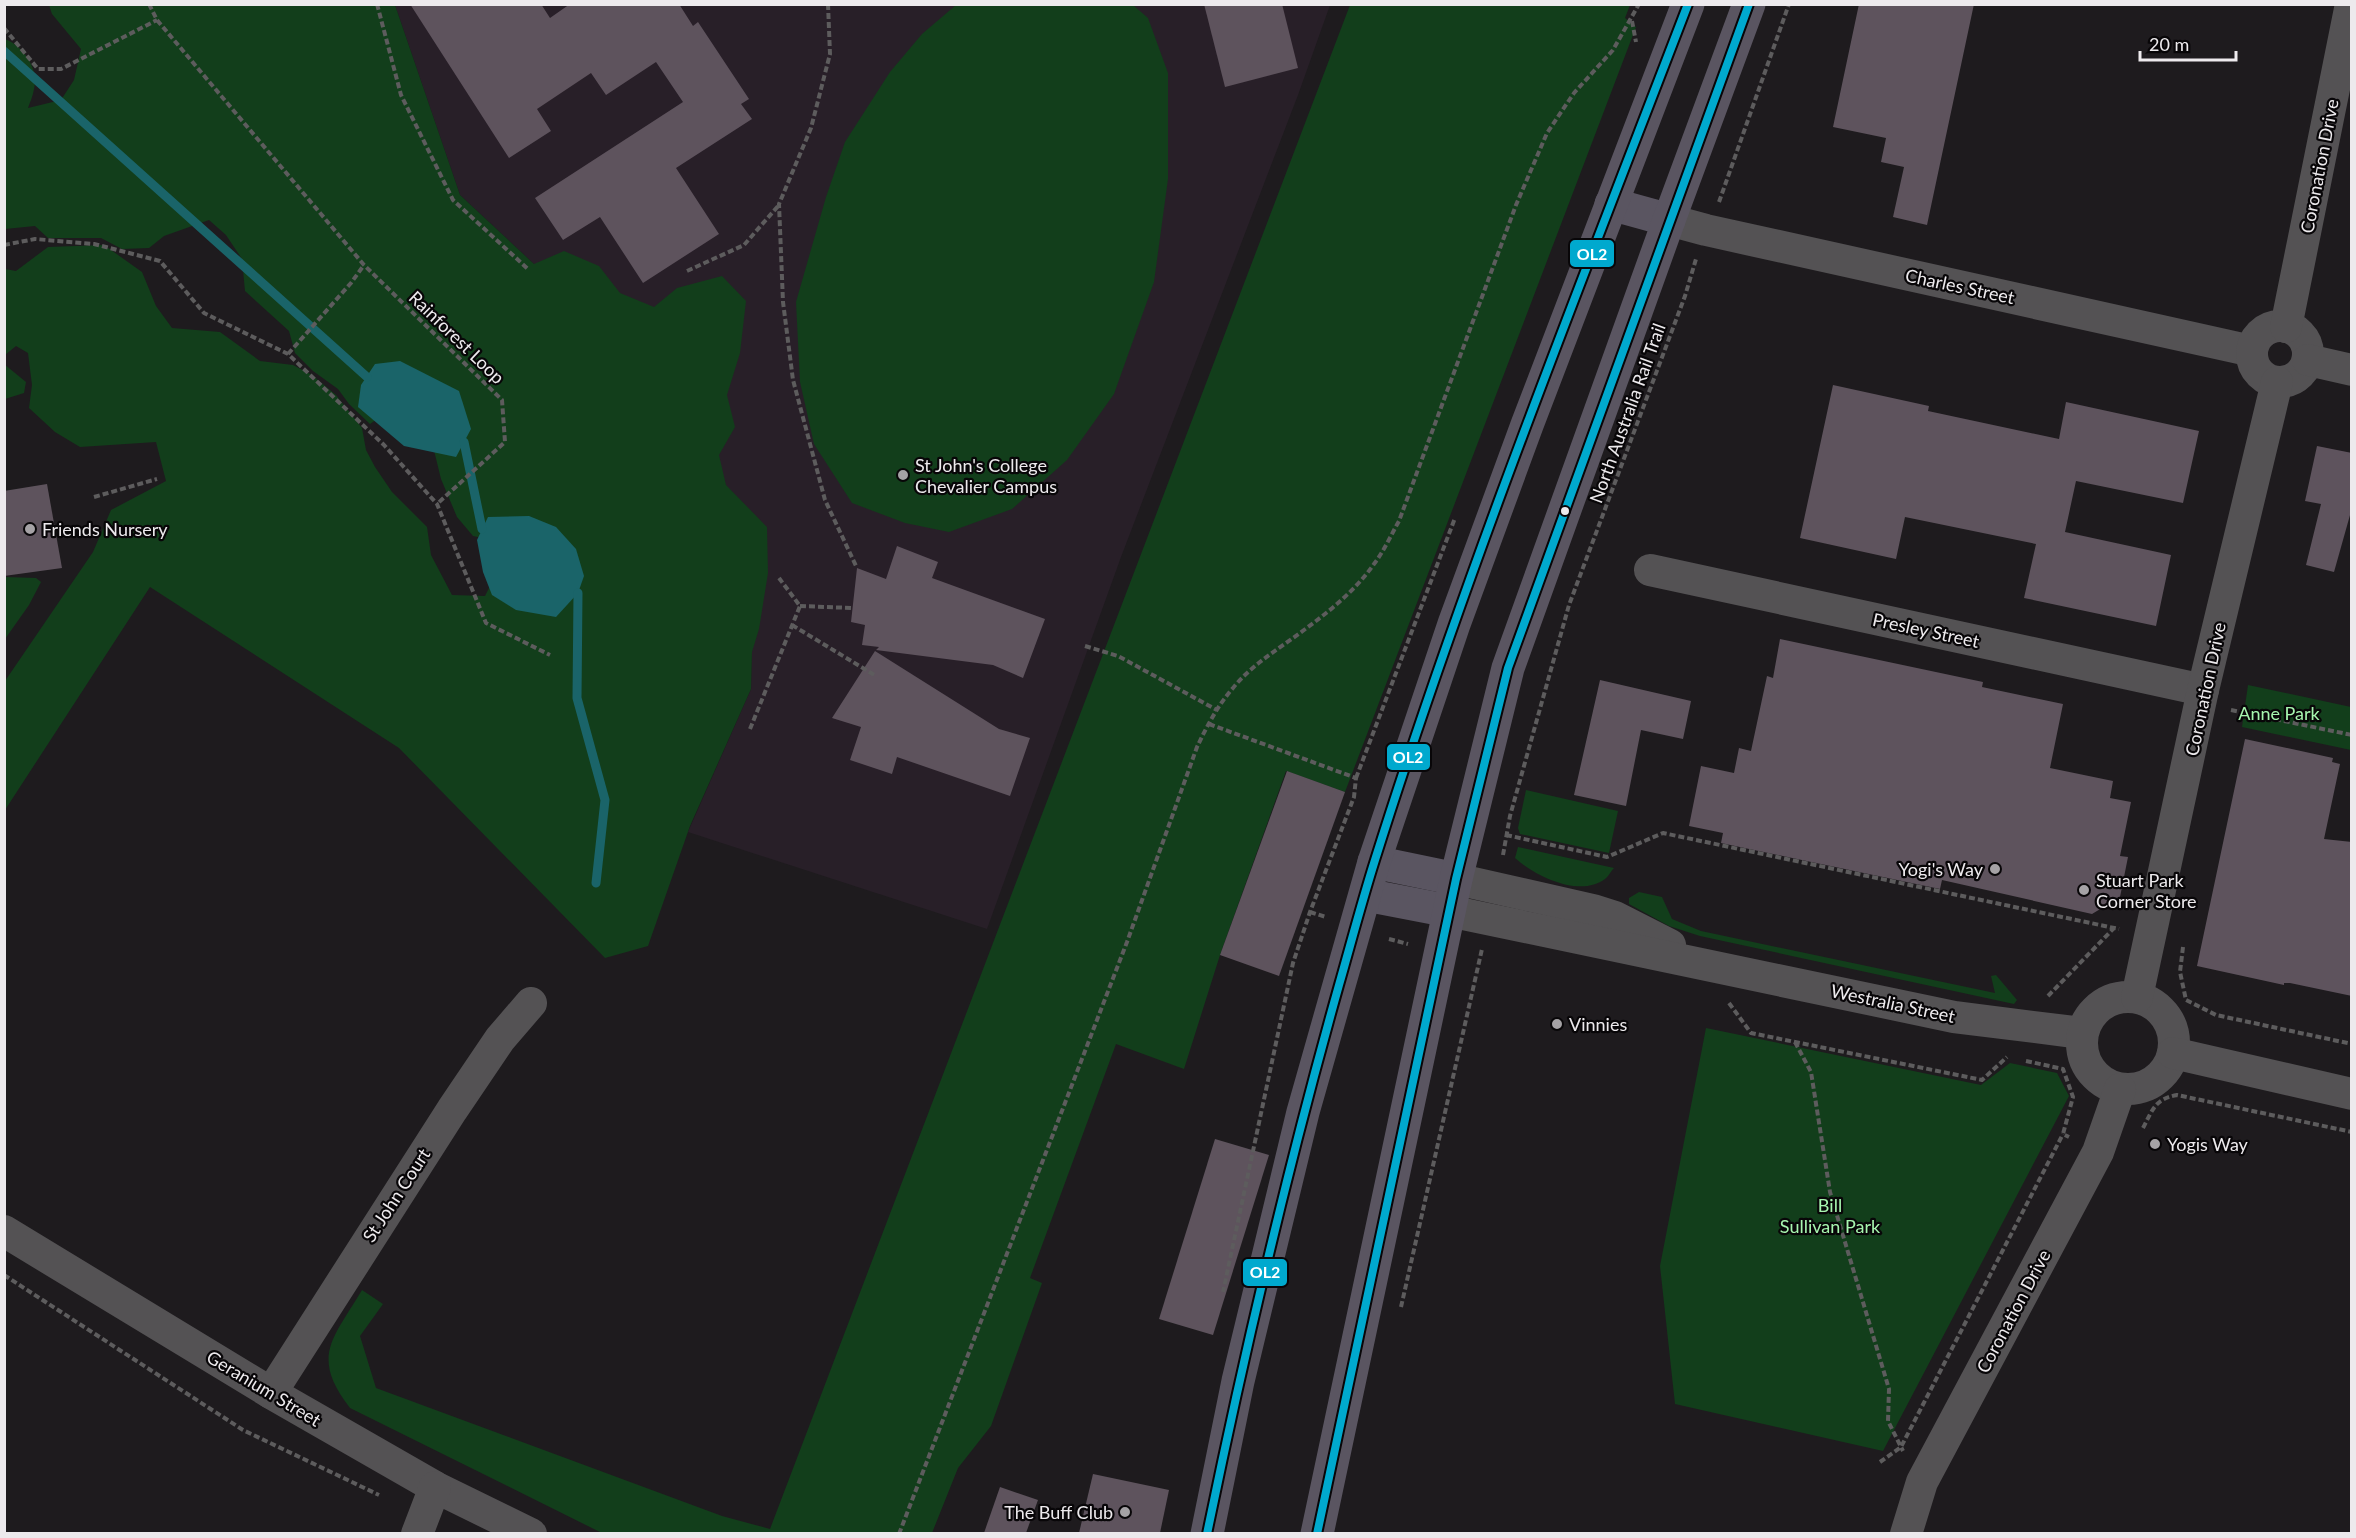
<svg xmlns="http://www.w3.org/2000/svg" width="2356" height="1538" font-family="Lato,sans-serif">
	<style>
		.built { fill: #281f28 }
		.green { fill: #123e1b }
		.water { fill: #1a6469 }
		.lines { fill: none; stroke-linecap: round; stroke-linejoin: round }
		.stream { stroke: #1a6469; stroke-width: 9 }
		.building { fill: #5e535d }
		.path { stroke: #5d5c5d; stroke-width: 4; stroke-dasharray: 6 3; stroke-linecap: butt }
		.minor { stroke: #545254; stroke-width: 32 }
		.trunk { stroke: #5a5561; stroke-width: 33 }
		.bus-1-casing { stroke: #080608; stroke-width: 12 }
		.bus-1 { stroke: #00a9ce; stroke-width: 8 }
		.poi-dot { fill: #a5a2a5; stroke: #080608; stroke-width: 2 }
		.bus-dot { fill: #edeaed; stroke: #080608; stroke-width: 2 }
		.labels { text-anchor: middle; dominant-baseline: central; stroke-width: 4.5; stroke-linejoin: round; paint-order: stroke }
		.street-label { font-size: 18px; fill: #edeaed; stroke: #080608 }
		.poi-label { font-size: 18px; fill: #edeaed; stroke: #080608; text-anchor: start }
		.park-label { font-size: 18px; fill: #a7f6af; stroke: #080608 }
		.line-badge { stroke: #080608; stroke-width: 2 }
		.badge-label { font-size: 16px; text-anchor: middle; font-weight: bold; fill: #fff }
	</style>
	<rect width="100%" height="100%" fill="#1e1b1e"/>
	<polygon class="built" points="395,5 1330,5 1298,95 1121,557 987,929 688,832 751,689 752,646 534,264 460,195"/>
	<g class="green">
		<path d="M 49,5 L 395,5 L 460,195 L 534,264 L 564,251 L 599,266 L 620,293 L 654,307 L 677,288 L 722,276 L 746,301 L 740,353 L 727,395 L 735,427 L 719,455 L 726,485 L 767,527 L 768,573 L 759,629 L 752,652 L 751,689 L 690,826 L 648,946 L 605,958 L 399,748 L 150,587 L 5,810 L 5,681 L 93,552 L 111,510 L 166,481 L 156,442 L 80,447 L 55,432 L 29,408 L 32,385 L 28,353 L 16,346 L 5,355 L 5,269 L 16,271 L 48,247 L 104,245 L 142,272 L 156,306 L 172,328 L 220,332 L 260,361 L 293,365 L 312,375 L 336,395 L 362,428 L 366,450 L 375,467 L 392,492 L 427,527 L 431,555 L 452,595 L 485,596 L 500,566 L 503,542 L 473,536 L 457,517 L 441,479 L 431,438 L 416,391 L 370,424 L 349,404 L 338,389 L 313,371 L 295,353 L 289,331 L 245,291 L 242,259 L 226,235 L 209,220 L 164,236 L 149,248 L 122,249 L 101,238 L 48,238 L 35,226 L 5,229 L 5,39 C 23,46 39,68 34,89 C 33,96 30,102 28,108 L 61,100 L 74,80 L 81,49 L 52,14 Z"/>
		<polygon points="956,5 1133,5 1148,18 1168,73 1168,179 1154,282 1114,394 1067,460 1012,509 949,532 905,523 852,503 814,444 800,382 796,302 826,197 845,142 890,72 922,34"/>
		<path d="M 1350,5 L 1630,5 L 1625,18 L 1636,27 L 1345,792 L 1286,771 L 1220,955 L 1184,1069 L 1116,1044 L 1030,1278 L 1042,1283 L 991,1426 L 958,1468 L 932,1533 L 602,1533 L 350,1408 C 310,1356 333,1339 362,1290 L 383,1304 L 360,1336 L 376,1388 L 722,1516 L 770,1529 Z"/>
		<polygon points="4,364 26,382 24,393 5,399"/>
		<polygon points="5,577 36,578 41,582 29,605 5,639"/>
		<polygon points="2248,685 2351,707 2351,750 2242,727"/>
		<polygon points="1526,790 1618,811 1609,853 1520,834 1518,828"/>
		<path d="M 1518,847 L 1614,868 C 1611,871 1608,877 1605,879 C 1580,898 1535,876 1515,858 Z"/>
		<polygon points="1639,892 1662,897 1672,919 1701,931 1995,993 1991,976 1996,975 2017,1000 2014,1004 1700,936 1669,926 1629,904 1629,898"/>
		<polygon points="1706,1028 1981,1085 2010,1063 2057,1073 2069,1096 1883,1451 1675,1404 1660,1266"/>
	</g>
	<g class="water">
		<polygon points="400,361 459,391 471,429 456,457 404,446 358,407 361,385 375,364"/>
		<polygon points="529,516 556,527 576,549 584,576 578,593 556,617 516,610 492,595 483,572 477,540 488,517"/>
	</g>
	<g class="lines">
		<g class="stream">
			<polyline points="4,51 367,377"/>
			<polyline points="464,442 482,529"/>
			<polyline points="578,593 577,698 605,800 596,883"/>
		</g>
	</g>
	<g class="building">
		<polygon points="410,4 541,4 550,18 570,4 679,4 693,26 698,22 749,99 741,104 752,119 676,168 719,234 643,283 600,217 563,240 535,198 683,102 656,62 606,95 591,73 537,109 551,131 509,158"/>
		<polygon points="1204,4 1282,4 1298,68 1225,87"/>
		<polygon points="1859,4 1974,4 1927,225 1893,217 1904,167 1881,162 1886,138 1833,127"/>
		<polygon points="1833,385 1929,406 1928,411 2059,439 2066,402 2199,431 2183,503 2076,481 2065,532 2171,555 2156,626 2024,598 2036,544 1905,517 1896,559 1800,538"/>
		<polygon points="2317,446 2352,453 2352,508 2334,572 2306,565 2321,504 2305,501"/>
		<polygon points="47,484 62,568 4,576 4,491"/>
		<polygon points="897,546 938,562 932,578 1045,619 1023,678 993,665 876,650 879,647 862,645 865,625 851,622 857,568 886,579"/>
		<polygon points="1780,639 1983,682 1982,687 2063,704 2050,768 2113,781 2110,798 2131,802 2120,856 2128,857 2120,897 2092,914 1942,880 1940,889 1721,843 1723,833 1689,826 1701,766 1734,773 1739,748 1751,751 1767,676 1773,678"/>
		<polygon points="875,651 999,729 1030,738 1010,796 897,757 892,774 850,760 861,727 832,718"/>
		<polygon points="1600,680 1691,701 1683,739 1641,730 1626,806 1574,795"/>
		<polygon points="2245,739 2333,758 2332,762 2340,764 2324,839 2352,842 2352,996 2290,983 2284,983 2284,985 2197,966"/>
		<polygon points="1287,771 1345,792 1279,976 1220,955"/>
		<polygon points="1215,1139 1269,1155 1213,1335 1159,1319"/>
		<polygon points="1093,1474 1169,1490 1160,1533 1079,1533"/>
		<polygon points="1000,1487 1038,1500 1026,1533 984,1533"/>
	</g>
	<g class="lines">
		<g class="path">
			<polyline points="149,4 157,20 364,265 502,400 505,442 437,504"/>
			<polyline points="377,4 401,95 453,200 529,270"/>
			<polyline points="828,4 830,54 811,128 779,204 783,302 793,380 825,500 857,568"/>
			<polyline points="1632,21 1636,42"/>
			<polyline points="4,28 38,69 61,69 157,20"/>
			<polyline points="1719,202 1789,4"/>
			<polyline points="4,245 35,239 94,244 160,261 204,313 288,354 384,445 437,504 486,623 550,655"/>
			<polyline points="687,271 744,245 779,205"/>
			<polyline points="288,354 351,283 364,265"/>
			<polyline points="94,497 157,479"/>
			<polyline points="800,606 852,608"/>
			<polyline points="792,625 876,676"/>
			<polyline points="1085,646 1118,656 1217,710"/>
			<polyline points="2231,710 2352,735"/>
			<polyline points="1209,724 1356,778 1354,797 1310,912 1293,963 1223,1292"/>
			<polyline points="750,729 800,606 779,578"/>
			<polyline points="1356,778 1455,518"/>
			<polyline points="1506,835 1607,857 1663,833 2119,929"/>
			<polyline points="1503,855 1510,816 1569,605 1685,296 1696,259"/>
			<polyline points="1310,912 1326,917"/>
			<polyline points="1389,939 1408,944"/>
			<polyline points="2183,947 2180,972 2186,1000 2216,1015 2352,1044"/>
			<polyline points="2048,996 2114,928"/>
			<polyline points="1729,1003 1751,1033 1982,1080 2007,1057"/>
			<polyline points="1795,1042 1811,1072 1830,1192 1889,1389 1888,1421 1903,1451"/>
			<polyline points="2026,1061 2063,1069 2073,1097 2063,1134 2069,1137"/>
			<path d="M 2143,1128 C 2153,1109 2155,1099 2177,1095 L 2352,1132"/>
			<polyline points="4,1275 243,1430 379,1495"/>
			<polyline points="1401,1307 1482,949"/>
			<polyline points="1880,1462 1901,1447 2063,1134"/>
			<path d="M 899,1534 L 1127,942 L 1197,747 C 1207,726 1218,705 1233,688 C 1250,667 1271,654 1293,638 C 1322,617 1353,594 1374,564 C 1384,551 1391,535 1399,521 L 1516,205 L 1547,133 L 1574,93 L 1613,50 L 1639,4"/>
		</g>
		<g class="minor">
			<polyline points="1669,220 1706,230 2252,351"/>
			<circle cx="2280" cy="354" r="28"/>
			<polyline points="2286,327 2351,4"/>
			<polyline points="2308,360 2352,370"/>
			<polyline points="1650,570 2203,690"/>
			<polyline points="1456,879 1593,910 1615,917 1670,945"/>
			<polyline points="1449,911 1954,1017 2082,1033"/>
			<circle cx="2128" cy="1043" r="46"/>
			<polyline points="2137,997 2203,690 2277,382"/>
			<polyline points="2173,1053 2352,1094"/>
			<polyline points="4,1231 271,1393 435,1487 531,1534"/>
			<polyline points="271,1393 452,1110 500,1039 531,1003"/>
			<polyline points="417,1534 435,1487"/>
			<polyline points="1906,1534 1922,1482 2098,1152 2120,1089"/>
		</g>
		<g class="trunk">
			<polyline points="1611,204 1669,220"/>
			<polyline points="1374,862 1456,879"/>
			<polyline points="1366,895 1449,911"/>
			<polyline points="1207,1534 1238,1381 1303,1112 1374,862 1454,624 1527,425 1688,4"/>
			<polyline points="1317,1534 1456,879 1508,668 1669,220 1749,4"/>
		</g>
		<defs>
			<g id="bus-1">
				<path d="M 1207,1534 C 1245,1349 1288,1166 1339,985 C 1351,943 1362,901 1375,860 C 1466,571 1579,288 1688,4"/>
				<polyline points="1317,1534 1456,879 1508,668 1749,4"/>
			</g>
		</defs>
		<use href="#bus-1" class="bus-1-casing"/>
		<use href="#bus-1" class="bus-1"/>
	</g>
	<g class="poi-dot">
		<circle cx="903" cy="475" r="6"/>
		<circle cx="30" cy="529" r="6"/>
		<circle cx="1995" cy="869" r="6"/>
		<circle cx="2084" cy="890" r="6"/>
		<circle cx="1557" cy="1024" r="6"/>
		<circle cx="2155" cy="1144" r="6"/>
		<circle cx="1125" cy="1512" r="6"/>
	</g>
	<circle class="bus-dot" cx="1565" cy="511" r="5"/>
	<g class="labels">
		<g class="street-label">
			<text transform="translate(2319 166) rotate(-79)">Coronation Drive</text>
			<text transform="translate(1960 286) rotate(12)">Charles Street</text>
			<text transform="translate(457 337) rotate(44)">Rainforest Loop</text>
			<text transform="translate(1627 413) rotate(-70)">North Australia Rail Trail</text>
			<text transform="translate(1926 630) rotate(12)">Presley Street</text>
			<text transform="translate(2205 689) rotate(-78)">Coronation Drive</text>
			<text transform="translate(1893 1003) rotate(12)">Westralia Street</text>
			<text transform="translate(396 1195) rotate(-57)">St John Court</text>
			<text transform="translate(2013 1311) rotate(-62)">Coronation Drive</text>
			<text transform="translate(264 1388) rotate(31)">Geranium Street</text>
		</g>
		<g class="poi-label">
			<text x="915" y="465">St John's College<tspan x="915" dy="21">Chevalier Campus</tspan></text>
			<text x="42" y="529">Friends Nursery</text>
			<text x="1983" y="869" text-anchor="end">Yogi's Way</text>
			<text x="2096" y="880">Stuart Park<tspan x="2096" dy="21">Corner Store</tspan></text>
			<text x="1569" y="1024">Vinnies</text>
			<text x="2167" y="1144">Yogis Way</text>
			<text x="1113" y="1512" text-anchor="end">The Buff Club</text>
		</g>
		<g class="park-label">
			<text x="2279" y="713">Anne Park</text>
			<text x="1830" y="1205">Bill<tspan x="1830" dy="21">Sullivan Park</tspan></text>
		</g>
	</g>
	<g class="line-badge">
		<rect x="1569" y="239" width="46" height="29" rx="6" fill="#00a9ce"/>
		<rect x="1386" y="743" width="45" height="28" rx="6" fill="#00a9ce"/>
		<rect x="1242" y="1258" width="46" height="29" rx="6" fill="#00a9ce"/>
	</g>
	<g class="badge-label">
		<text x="1592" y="260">OL2</text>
		<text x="1408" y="763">OL2</text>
		<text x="1265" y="1278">OL2</text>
	</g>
	<rect width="2356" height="1538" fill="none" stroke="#edeaed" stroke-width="12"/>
	<path d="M2140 51v9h96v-9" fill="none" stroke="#edeaed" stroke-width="3"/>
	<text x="2149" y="51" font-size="18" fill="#edeaed" stroke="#080608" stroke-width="4.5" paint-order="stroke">20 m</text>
</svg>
